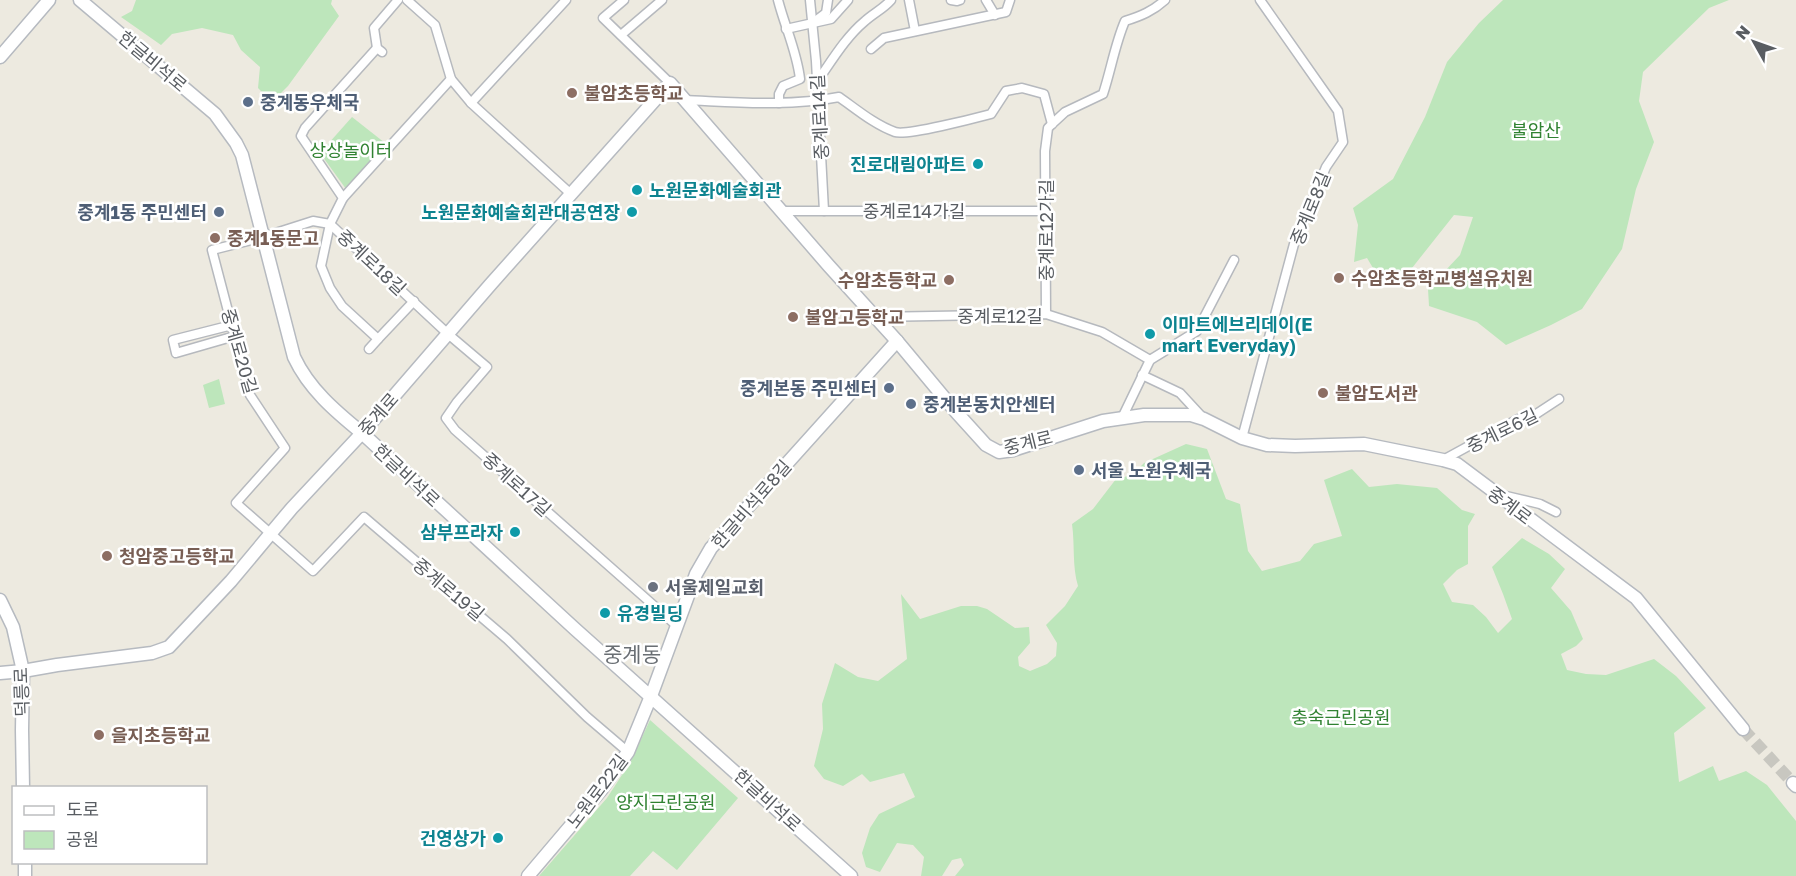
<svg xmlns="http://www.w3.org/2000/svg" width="1796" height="876" font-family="'Golos Text','Noto Sans KR',sans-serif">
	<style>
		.green { fill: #bde6bb }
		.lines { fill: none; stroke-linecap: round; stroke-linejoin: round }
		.secondary-tunnel { stroke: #c8c7c0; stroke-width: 12; stroke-dasharray: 12 6; stroke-linecap: butt }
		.street-casing { stroke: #b6b9be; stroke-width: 11 }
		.secondary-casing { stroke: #b6bac0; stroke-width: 15 }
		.street { stroke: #fff; stroke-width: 8 }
		.secondary { stroke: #fff; stroke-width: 12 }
		.education-dot { fill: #8d6e63; stroke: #fff; stroke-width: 2 }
		.service-dot { fill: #5c6f8a; stroke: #fff; stroke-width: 2 }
		.culture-dot { fill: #0f9aa8; stroke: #fff; stroke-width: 2 }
		.worship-dot { fill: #6b7280; stroke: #fff; stroke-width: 2 }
		.labels { text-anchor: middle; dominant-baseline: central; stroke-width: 5; stroke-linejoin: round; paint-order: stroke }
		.street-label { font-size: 18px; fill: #595d62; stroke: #fff }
		.education-label { font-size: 18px; font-weight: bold; fill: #785e54; stroke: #fff; text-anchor: start }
		.service-label { font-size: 18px; font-weight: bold; fill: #4e5e75; stroke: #fff; text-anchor: start }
		.park-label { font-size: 18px; fill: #308231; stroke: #fff }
		.culture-label { font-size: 18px; font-weight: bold; fill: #0d838f; stroke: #fff; text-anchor: end }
		.worship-label { font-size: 18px; font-weight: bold; fill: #5b616d; stroke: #fff; text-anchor: start }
		.quarter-label { font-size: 21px; fill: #6a6f74; stroke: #fff }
	</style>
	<rect width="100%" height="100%" fill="#edeae0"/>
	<g class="green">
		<polygon points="136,0 332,0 331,4 339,16 288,86 272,102 258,88 260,67 241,50 233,35 202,28 172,34 161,45 121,17 132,11"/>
		<polygon points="1503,0 1729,0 1709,8 1643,72 1639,101 1654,142 1636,189 1622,249 1582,309 1551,325 1506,345 1477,322 1429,306 1428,289 1460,255 1473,217 1454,215 1412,268 1379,278 1367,258 1354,262 1358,225 1353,208 1393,179 1425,117 1447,62 1479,23"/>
		<polygon points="352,117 385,143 346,189 320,153"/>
		<polygon points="219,379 225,404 209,408 203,385"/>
		<path d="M 1186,444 L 1207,449 L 1226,499 L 1240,504 L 1248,551 L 1262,571 L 1300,561 L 1314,544 L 1342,536 L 1324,480 L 1352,469 L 1369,487 L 1397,484 L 1437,488 L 1462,510 L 1475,514 L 1468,526 L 1468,564 L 1457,570 L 1443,584 L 1452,602 L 1473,605 L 1486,617 L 1498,633 L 1512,619 L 1503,594 L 1492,567 L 1522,538 L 1549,554 L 1565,569 L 1551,588 L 1571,611 L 1583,639 L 1576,646 L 1561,654 L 1567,670 L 1586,674 L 1606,675 L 1654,659 L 1676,676 L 1706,708 L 1674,733 L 1679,782 L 1713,766 L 1719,781 L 1746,771 L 1767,785 L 1796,821 L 1796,876 L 955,876 L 964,865 L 961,858 L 952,860 L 942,876 L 921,876 L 924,857 L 913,845 L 897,843 L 880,872 L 866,867 L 862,853 L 870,828 L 879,814 L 915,797 L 904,773 L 870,782 L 862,774 L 843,786 L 824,779 L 814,766 L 823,729 L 822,704 L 835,663 L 858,677 L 878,681 L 907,659 L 901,594 L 920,619 L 961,606 L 977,606 L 987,609 L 1015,628 L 1029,627 L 1030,643 L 1018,657 L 1019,666 L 1030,671 L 1047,664 L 1056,656 L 1057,643 L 1046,625 L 1065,606 L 1078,586 C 1072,566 1075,545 1072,524 L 1093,509 L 1116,479 L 1132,475 L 1144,463 Z"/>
		<polygon points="650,720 738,798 677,870 653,851 630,876 539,876 607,798 631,761"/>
	</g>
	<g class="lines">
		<polyline class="secondary-tunnel" points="1743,729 1793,783"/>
		<defs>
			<g id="street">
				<polyline points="407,0 435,25 451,79 471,103"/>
				<polyline points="566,0 471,103 571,194"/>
				<polyline points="624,0 603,18 670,83"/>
				<path d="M 778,0 C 785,27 797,52 800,79 L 783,86 L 779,94 L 779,103"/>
				<polyline points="810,0 816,61 824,211"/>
				<polyline points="909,0 915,31"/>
				<polyline points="951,0 957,1 960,0"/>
				<polyline points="986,0 995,15"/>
				<polyline points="818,19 826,13 828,0"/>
				<polyline points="786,29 831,19 848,0"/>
				<polyline points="621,35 662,0"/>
				<polyline points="377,48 305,128 301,136 343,198 330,224 321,266 330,288 342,306 378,339 414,301"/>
				<polyline points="871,49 884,38 1006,12 1010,0"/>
				<polyline points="382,52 377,48 374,28 398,0"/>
				<path d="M 817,78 L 821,76 C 834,57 847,36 865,21 C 874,13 883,9 891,0"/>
				<path d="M 684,100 C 735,102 788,107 839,97 C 856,109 875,125 895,132 C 906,136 976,118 991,114 L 1006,91 L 1022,88 L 1044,94 L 1052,124"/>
				<polyline points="343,198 451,79"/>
				<polyline points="782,211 1046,211"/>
				<path d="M 1046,314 L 1045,151 L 1048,128 L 1052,124 L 1065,112 L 1103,94 C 1111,70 1115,44 1125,21 C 1141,16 1153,11 1165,0"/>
				<polyline points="875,317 1046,314 1102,332 1150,360"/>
				<polyline points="232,325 173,340 176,353 235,336"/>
				<polyline points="369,349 378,339"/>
				<polyline points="1142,375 1180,393 1204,419"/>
				<polyline points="1122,418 1150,360 1197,331 1234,260"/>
				<polyline points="1242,438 1294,244 1326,167 1343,142 1338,111 1260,0"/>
				<polyline points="1443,460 1518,419 1530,418 1559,399"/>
				<polyline points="1502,495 1540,504 1556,512"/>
				<polyline points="628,752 587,717 507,639 364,517 313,571 236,503 285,448 250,395 212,250 263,237 313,221 330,224 448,334 487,367 457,402 446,418 455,430 677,626"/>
			</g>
			<g id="secondary">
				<path d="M 80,0 L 215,114 L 236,143 L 242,155 L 294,357 C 309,389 335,411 362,433 L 575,629 L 851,876"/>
				<polyline points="0,57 49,0"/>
				<polyline points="0,600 13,627 23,671 22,730 23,788"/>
				<polyline points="0,673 23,671 57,665 152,653 169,647 231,581 292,508 362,433 490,285 670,83 829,266 897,341 957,413 986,445 999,452 1013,450 1103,421 1144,415 1191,415 1204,419 1242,438 1267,445 1295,446 1364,444 1443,460 1457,464 1636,598 1743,729"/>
				<polyline points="1793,783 1796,786"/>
				<polyline points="25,862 25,876"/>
				<polyline points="528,876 601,790 628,752 651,696 696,574 711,548 897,341"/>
			</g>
		</defs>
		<use href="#street" class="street-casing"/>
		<use href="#secondary" class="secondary-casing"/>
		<use href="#street" class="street"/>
		<use href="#secondary" class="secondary"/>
	</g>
	<g class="education-dot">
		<circle cx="572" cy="93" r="6"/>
		<circle cx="215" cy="238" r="6"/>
		<circle cx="1339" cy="278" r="6"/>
		<circle cx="949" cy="280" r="6"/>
		<circle cx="793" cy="317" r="6"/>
		<circle cx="1323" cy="393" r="6"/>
		<circle cx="107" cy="556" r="6"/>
		<circle cx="99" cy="735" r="6"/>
	</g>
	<g class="service-dot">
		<circle cx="248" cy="102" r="6"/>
		<circle cx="219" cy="212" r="6"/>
		<circle cx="889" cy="388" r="6"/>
		<circle cx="911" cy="404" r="6"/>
		<circle cx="1079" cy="470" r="6"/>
	</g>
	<g class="culture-dot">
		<circle cx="978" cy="164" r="6"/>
		<circle cx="637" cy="190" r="6"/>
		<circle cx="632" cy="212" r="6"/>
		<circle cx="1150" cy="334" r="6"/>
		<circle cx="515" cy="532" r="6"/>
		<circle cx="605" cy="613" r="6"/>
		<circle cx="498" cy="838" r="6"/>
	</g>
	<circle class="worship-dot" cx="653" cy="587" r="6"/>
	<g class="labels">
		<g class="street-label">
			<text transform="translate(153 61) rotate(40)">한글비석로</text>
			<text transform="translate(819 117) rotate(-93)">중계로14길</text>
			<text transform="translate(1310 208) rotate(-68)">중계로8길</text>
			<text x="914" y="211">중계로14가길</text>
			<text transform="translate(1046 230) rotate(-90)">중계로12가길</text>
			<text transform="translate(372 262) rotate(43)">중계로18길</text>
			<text x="1000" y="316">중계로12길</text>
			<text transform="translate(240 351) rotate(74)">중계로20길</text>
			<text transform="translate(378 414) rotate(-49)">중계로</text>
			<text transform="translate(1502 430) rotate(-26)">중계로6길</text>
			<text transform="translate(1028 442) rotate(-14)">중계로</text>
			<text transform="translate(407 475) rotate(43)">한글비석로</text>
			<text transform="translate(517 484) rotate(42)">중계로17길</text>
			<text transform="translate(751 504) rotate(-49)">한글비석로8길</text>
			<text transform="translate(1510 505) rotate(37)">중계로</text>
			<text transform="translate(449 589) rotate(40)">중계로19길</text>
			<text transform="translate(21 692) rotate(-92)">덕릉로</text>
			<text transform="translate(597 791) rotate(-53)">노원로22길</text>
			<text transform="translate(768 800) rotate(42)">한글비석로</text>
		</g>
		<g class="education-label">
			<text x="584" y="93">불암초등학교</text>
			<text x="227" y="238">중계1동문고</text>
			<text x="1351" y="278">수암초등학교병설유치원</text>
			<text x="937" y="280" text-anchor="end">수암초등학교</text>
			<text x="805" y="317">불암고등학교</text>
			<text x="1335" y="393">불암도서관</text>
			<text x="119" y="556">청암중고등학교</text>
			<text x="111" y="735">을지초등학교</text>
		</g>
		<g class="service-label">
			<text x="260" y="102">중계동우체국</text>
			<text x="207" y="212" text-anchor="end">중계1동 주민센터</text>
			<text x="877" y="388" text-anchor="end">중계본동 주민센터</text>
			<text x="923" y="404">중계본동치안센터</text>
			<text x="1091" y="470">서울 노원우체국</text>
		</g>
		<g class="park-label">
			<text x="1536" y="130">불암산</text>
			<text x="351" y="150">상상놀이터</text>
			<text x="1341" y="717">충숙근린공원</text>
			<text x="666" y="802">양지근린공원</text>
		</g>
		<g class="culture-label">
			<text x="966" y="164">진로대림아파트</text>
			<text x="649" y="190" text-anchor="start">노원문화예술회관</text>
			<text x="620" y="212">노원문화예술회관대공연장</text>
			<text x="1162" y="324" text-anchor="start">이마트에브리데이(E<tspan x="1162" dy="21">mart Everyday)</tspan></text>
			<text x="503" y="532">삼부프라자</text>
			<text x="617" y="613" text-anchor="start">유경빌딩</text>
			<text x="486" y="838">건영상가</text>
		</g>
		<g class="worship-label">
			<text x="665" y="587">서울제일교회</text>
		</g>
		<g class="quarter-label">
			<text x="632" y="654">중계동</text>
		</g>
	</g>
	<rect x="12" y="786" width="195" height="78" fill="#ffffff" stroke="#bdbec0" stroke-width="1.5"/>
	<rect x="24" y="806" width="30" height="9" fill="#ffffff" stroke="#bdbec0" stroke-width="1.5"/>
	<text x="66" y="816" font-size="18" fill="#595d62">도로</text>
	<rect x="24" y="831" width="30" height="18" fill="#bde6bb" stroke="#bdbec0" stroke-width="1.5"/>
	<text x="66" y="846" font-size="18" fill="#595d62">공원</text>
	<g transform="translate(1754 42) rotate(310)" stroke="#ffffff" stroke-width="4.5" paint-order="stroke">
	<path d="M0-4.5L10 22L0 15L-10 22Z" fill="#595d62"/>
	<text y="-9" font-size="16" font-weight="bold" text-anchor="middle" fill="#595d62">N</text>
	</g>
</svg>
